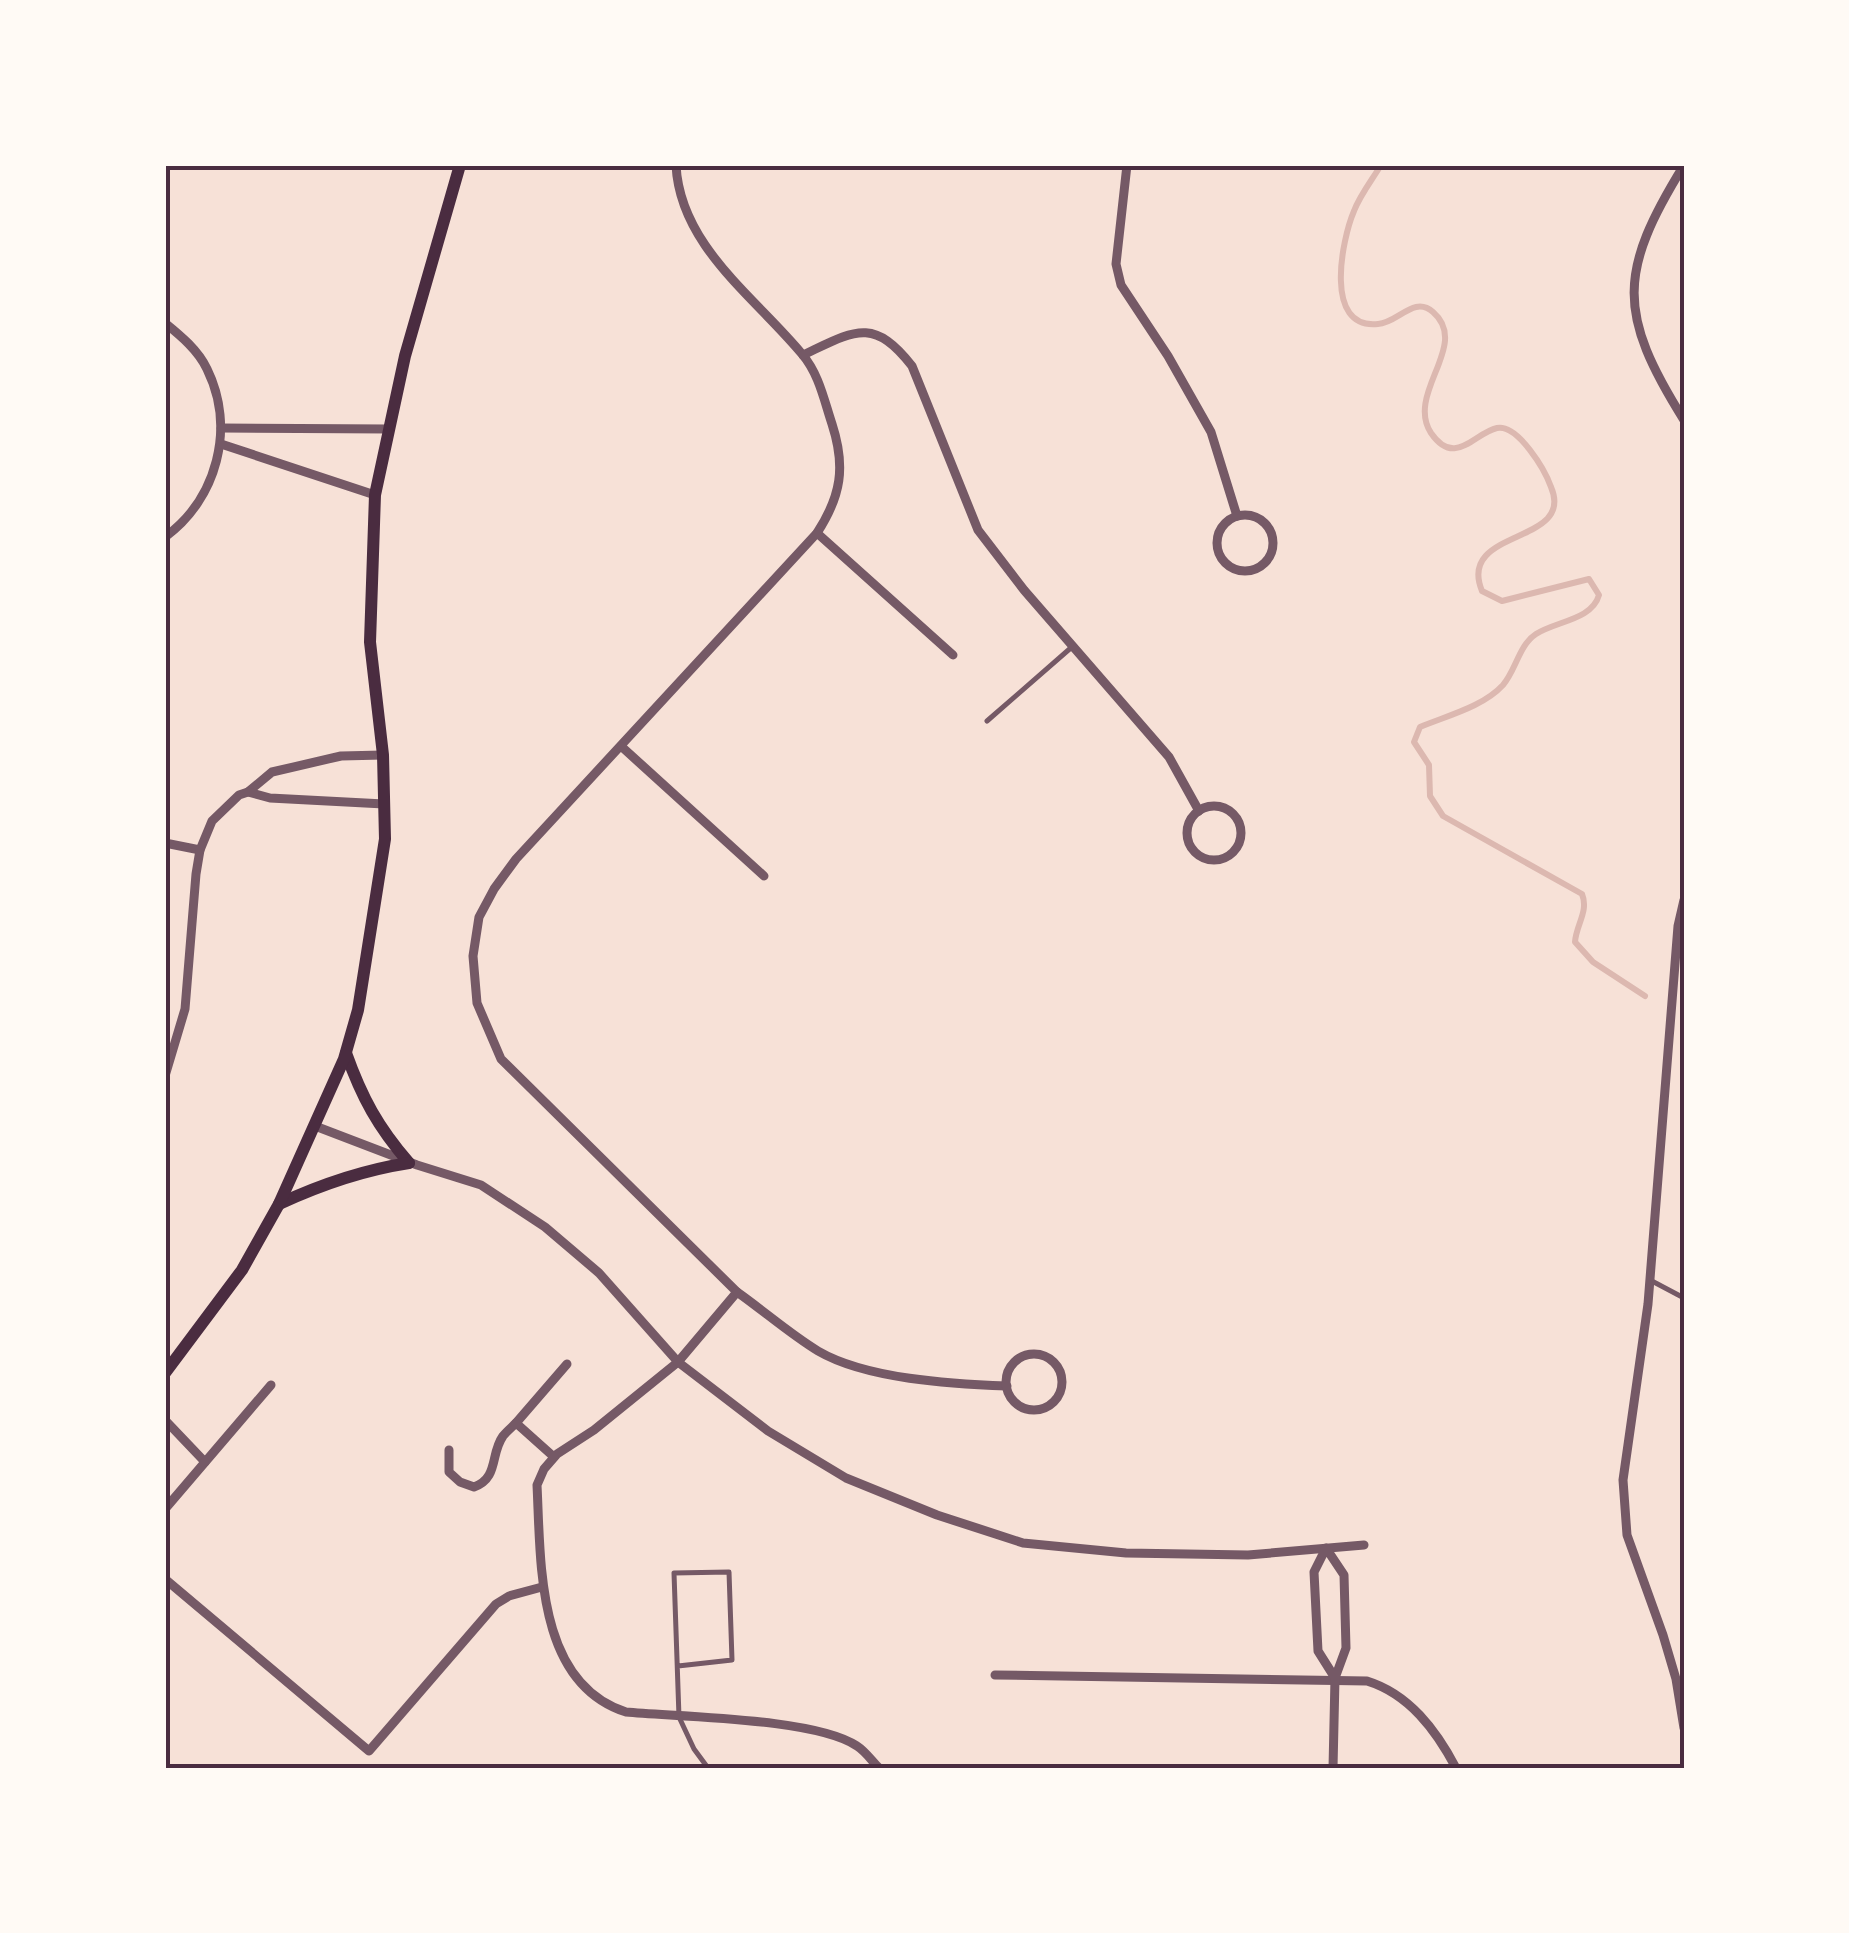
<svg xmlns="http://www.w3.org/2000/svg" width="1849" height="1933" font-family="'Fira Sans',sans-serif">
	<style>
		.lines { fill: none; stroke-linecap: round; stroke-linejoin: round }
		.stream { stroke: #dcb8b0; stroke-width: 6 }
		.service { stroke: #755966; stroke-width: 5 }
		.minor { stroke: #755966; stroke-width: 9 }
		.secondary { stroke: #4a2c40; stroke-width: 12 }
		.neatline { fill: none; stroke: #4a2c40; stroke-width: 4 }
	</style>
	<rect width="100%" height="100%" fill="#f7e1d7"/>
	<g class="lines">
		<path class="stream" d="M 1381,165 C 1372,180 1360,195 1354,211 C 1342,239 1323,330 1378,324 C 1398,323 1414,295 1433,312 C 1471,345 1405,393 1431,433 C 1455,468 1474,433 1497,428 C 1518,424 1545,470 1551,487 C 1576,545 1456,528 1482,591 L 1502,601 L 1589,579 L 1599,595 C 1592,620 1556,621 1536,634 C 1519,645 1516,670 1503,685 C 1483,707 1446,716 1420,727 L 1414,742 L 1429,765 L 1430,796 L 1443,816 L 1582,894 C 1589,911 1576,925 1575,942 L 1593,962 L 1645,996"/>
		<g class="service">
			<polyline points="987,721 1073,646"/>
			<polyline points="1650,1280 1684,1298"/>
			<polyline points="678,1666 732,1660 729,1572 674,1573 679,1717 694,1749 708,1768"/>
		</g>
		<g class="minor">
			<path d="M 676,165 C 680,246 755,297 802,354 C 819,374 824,400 832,424 C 846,467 841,496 817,533 L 516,859 L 494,889 L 479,917 L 473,956 L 477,1003 L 501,1059 L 737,1292 L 678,1362 L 594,1430 L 557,1454 L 544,1469 L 537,1485 C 541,1563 536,1683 626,1712 C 680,1717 816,1718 857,1746 C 865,1751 872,1761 879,1768"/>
			<polyline points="1127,165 1116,264 1121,285 1168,356 1211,432 1237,516"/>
			<path d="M 1684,165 C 1618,272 1617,313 1684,420"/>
			<path d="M 165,323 C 181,336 198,350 207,369 C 236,428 217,499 165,537"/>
			<path d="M 803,355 C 854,331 873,316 912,366 L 978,530 L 1024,590 L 1169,757 L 1199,811"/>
			<polyline points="221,428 388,429"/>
			<polyline points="221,444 375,495"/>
			<circle cx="1245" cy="543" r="28"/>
			<polyline points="817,533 953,655"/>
			<polyline points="622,747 764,876"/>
			<polyline points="248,792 272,772 341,756 383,755"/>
			<circle cx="1214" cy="833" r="27"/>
			<polyline points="165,843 200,850"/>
			<polyline points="1684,900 1678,926 1648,1304 1623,1480 1627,1535 1663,1635 1676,1679 1684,1728"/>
			<polyline points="165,1076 185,1009 196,874 200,850 212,821 239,795 248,792 270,798 384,804"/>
			<polyline points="315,1126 417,1165 481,1185 545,1227 599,1273 678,1362 768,1431 846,1478 937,1515 1023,1543 1126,1553 1248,1555 1364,1545"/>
			<path d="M 737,1292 C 764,1311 790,1334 818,1351 C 866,1379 951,1384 1007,1386"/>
			<circle cx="1034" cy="1382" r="28"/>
			<polyline points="165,1420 205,1462"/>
			<polyline points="516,1423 567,1364"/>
			<path d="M 449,1450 L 449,1472 L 460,1482 L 474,1487 C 499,1478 490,1454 503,1436 C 507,1431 512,1427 516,1423 L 554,1457"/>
			<polyline points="165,1509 271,1385"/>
			<polyline points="165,1579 369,1751 496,1604 509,1596 542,1587"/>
			<path d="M 995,1675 L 1367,1681 C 1409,1694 1436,1730 1456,1768"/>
			<polyline points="1333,1768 1335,1678 1346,1648 1344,1575 1326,1548 1314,1572 1318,1651 1335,1678"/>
		</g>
		<g class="secondary">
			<path d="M 346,1053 C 362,1098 378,1127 409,1163"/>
			<path d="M 279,1204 C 322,1184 363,1170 409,1163"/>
			<polyline points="165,1373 242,1270 279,1204 344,1059 358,1010 385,839 383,755 370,642 375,495 405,356 460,165"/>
		</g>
	</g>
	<rect width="1849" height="1933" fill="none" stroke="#fffaf5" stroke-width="335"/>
	<rect x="168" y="168" width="1514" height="1598" class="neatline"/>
</svg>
